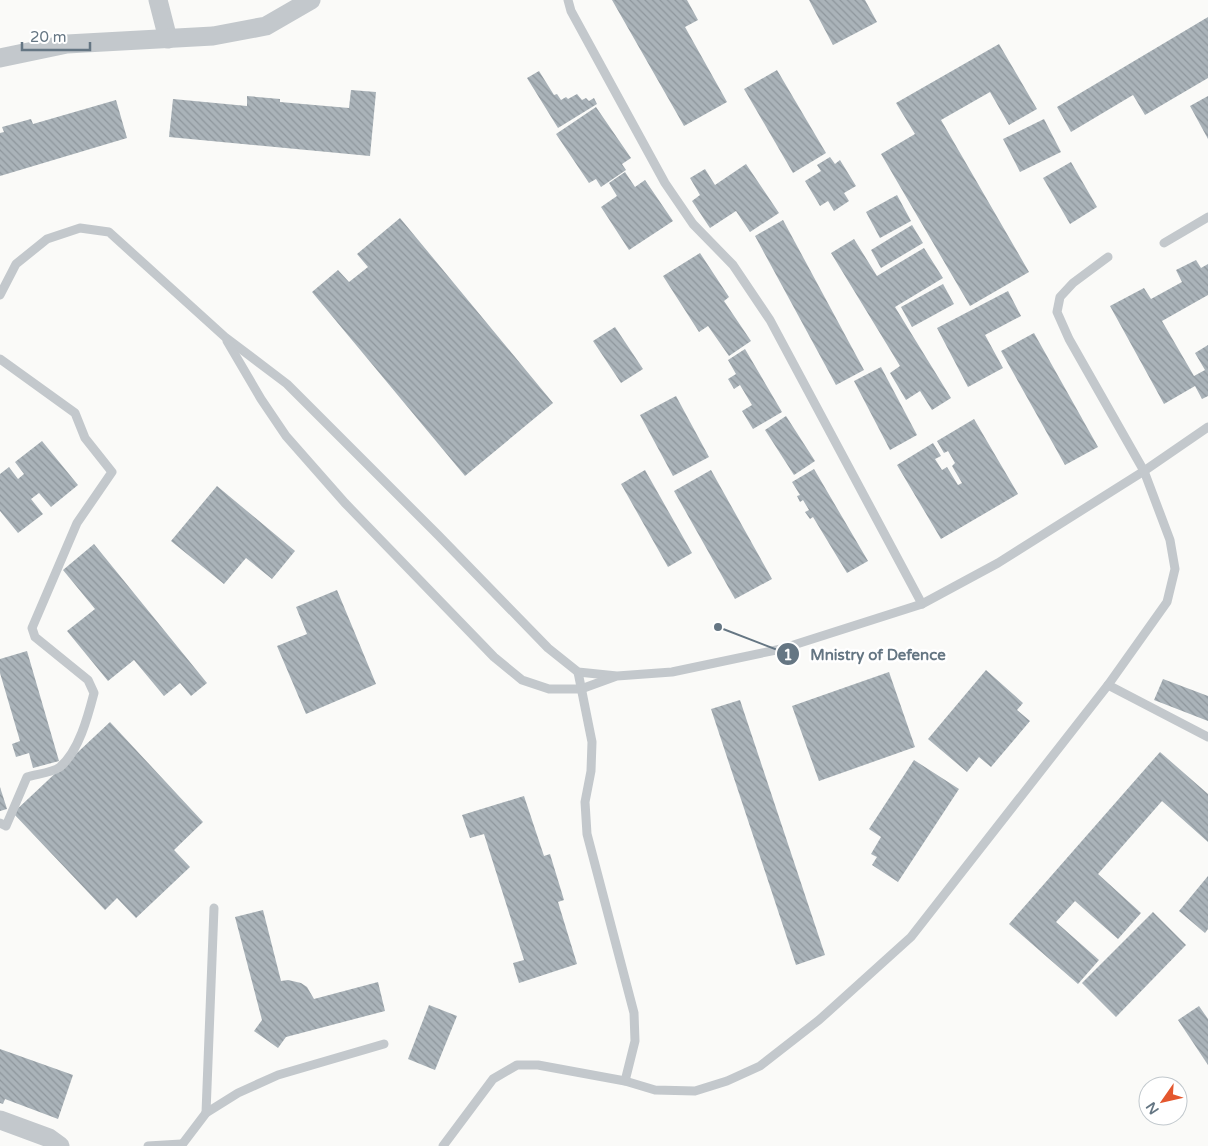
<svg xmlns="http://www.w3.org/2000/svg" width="1208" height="1146" font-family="'Varela Round',sans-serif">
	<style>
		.building { fill: url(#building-back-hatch) }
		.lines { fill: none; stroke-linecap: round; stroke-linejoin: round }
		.service { stroke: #c3c8cc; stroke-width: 9 }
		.minor { stroke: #c3c8cc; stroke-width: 19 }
		.leader { fill: none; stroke: #657683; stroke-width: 2 }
		.callout-dot { fill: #657683; stroke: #fff; stroke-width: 2 }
		.mark-label { font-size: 15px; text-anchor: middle; font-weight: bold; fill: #fff }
		.callout-label { font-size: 15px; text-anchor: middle; font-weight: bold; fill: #657683; stroke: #fff; stroke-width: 5; stroke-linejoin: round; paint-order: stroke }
	</style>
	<defs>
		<pattern id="building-back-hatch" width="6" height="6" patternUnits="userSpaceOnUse" patternTransform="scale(1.25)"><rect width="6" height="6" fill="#aab3b9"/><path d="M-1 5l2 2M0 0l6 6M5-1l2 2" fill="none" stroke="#8e969c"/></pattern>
	</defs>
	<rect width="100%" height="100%" fill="#fafaf8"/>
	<g class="building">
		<polygon points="612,0 687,0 698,20 685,27 727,102 684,126"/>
		<polygon points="809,0 865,0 877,22 833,45"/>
		<polygon points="1208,17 1208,78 1145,115 1133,95 1071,132 1057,107"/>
		<polygon points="999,44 1037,109 1009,125 990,92 941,120 1029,272 970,306 881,154 915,134 896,103"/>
		<polygon points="777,70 826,153 793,173 744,89"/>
		<polygon points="539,71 554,95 557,94 561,100 566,97 568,99 577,94 582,100 586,98 589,101 594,98 597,104 558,128 527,78"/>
		<polygon points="351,90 376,92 370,156 169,137 173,99 247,106 247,96 280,99 280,102 349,108"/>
		<polygon points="1208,96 1208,139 1190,106"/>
		<polygon points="116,100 127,138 0,176 0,133 4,132 2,127 31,119 33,124"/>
		<polygon points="596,107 631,158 622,164 626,170 601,187 596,179 589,183 556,134"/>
		<polygon points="1044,119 1061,152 1020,172 1003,139"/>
		<polygon points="830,157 835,164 840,160 856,186 844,193 849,201 834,211 828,201 820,206 805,181 821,171 817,165"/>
		<polygon points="1071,162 1097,207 1070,224 1043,178"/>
		<polygon points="746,164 779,213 750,232 736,211 710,228 692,201 700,195 690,178 705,169 715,185"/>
		<polygon points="625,172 635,187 645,180 673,221 629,250 601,207 617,196 609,183"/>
		<polygon points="897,195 911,221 880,238 866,212"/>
		<polygon points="400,218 553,403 465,476 312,292 338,270 349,282 368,267 357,254"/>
		<polygon points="783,220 864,370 836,385 755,236"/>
		<polygon points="912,225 923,243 881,268 871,250"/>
		<polygon points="854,239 877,276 924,248 943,278 895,307 951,398 932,410 920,391 906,400 890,373 900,366 831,253"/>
		<polygon points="700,253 729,297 724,301 751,341 729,356 708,326 699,332 663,276"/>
		<polygon points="1196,260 1201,268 1208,264 1208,295 1162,321 1194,376 1205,370 1195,353 1208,345 1208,396 1202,399 1195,386 1164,404 1110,306 1144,288 1151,299 1182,282 1176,270"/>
		<polygon points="943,284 954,304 912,327 901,307"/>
		<polygon points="1008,291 1021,316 985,335 1003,368 968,387 937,328"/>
		<polygon points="615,327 643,369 621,383 593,341"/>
		<polygon points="1034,333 1098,447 1065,465 1001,351"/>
		<polygon points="745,349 782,412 753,429 742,411 752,405 740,385 734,389 728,379 736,374 728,360"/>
		<polygon points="881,367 917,435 890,450 854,381"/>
		<polygon points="676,396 709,457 673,476 640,415"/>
		<polygon points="786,416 815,461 794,475 765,430"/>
		<polygon points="974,419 1018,494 941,539 897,465 933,443 941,456 935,459 942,470 947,467 958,485 962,483 952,466 955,463 948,451 944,453 937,441"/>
		<polygon points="42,441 78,485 51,507 39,493 31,499 43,514 18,533 0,511 0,474 9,467 18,479 24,474 15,462"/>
		<polygon points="814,469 868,561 847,573 813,517 810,519 805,512 809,510 803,500 800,502 797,496 800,495 792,482"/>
		<polygon points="645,470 692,553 668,567 621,484"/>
		<polygon points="711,470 772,579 735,599 674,491"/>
		<polygon points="217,486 295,551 272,579 246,558 224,584 171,541"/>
		<polygon points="94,544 207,683 191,696 180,683 164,696 134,660 108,681 67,631 95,609 63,570"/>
		<polygon points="337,590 376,684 306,714 277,646 307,634 296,607"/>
		<polygon points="27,651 59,761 33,768 29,753 16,757 12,744 20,741 0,673 0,659"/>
		<polygon points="986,670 1023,703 1017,710 1030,721 991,767 979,757 967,772 928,739"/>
		<polygon points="889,672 915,747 819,781 792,706"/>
		<polygon points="1163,679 1208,696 1208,721 1154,700"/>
		<polygon points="740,700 825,955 796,965 711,709"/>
		<polygon points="110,722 203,822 174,850 190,867 136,918 117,898 105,910 13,813"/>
		<polygon points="1160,752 1208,794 1208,842 1162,801 1098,874 1141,913 1118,939 1075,901 1056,922 1099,960 1078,984 1009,924"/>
		<polygon points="914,760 959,789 898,882 872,865 877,857 871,854 881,837 869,829"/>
		<polygon points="0,787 7,809 0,811"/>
		<polygon points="524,796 544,856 550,854 564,900 558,902 577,964 519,983 513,963 524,960 484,834 470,838 462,815"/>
		<polygon points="1208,876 1208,929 1205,933 1179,911"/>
		<polygon points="263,910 281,981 288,980 301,983 307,987 314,999 378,982 385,1011 286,1037 278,1048 254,1031 262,1020 235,917"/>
		<polygon points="1153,912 1186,945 1116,1017 1082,983"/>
		<polygon points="429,1005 457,1016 435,1070 408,1059"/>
		<polygon points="1199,1006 1208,1019 1208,1065 1178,1020"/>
		<polygon points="0,1049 73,1075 58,1119 5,1099 3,1104 0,1103"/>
	</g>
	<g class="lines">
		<g class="service">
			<polyline points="568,0 571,11 665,183 693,224 733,265 770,320 922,604"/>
			<polyline points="1164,243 1208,217"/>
			<polyline points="0,295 16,264 47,239 80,228 109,232 225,337 287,384 438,535 548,648 578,672 617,676 672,672 781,649 922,604 998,563 1144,471 1208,427"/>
			<polyline points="227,341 261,399 286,436 345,503 494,657 522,680 549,689 581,689 614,677"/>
			<path d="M 0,359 L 75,413 L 85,438 L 112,472 L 77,523 L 32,628 L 35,637 L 88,680 L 94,693 C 88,716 79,751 60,767 C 52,773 36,774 27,777 L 6,826 L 0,823"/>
			<polyline points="578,672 592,742 591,771 585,802 587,834 634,1013 635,1041 625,1081"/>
			<polyline points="1108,685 1208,737"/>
			<polyline points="206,1113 214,908"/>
			<polyline points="148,1146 181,1144"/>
			<polyline points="181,1146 206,1113 238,1093 278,1075 384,1044"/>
			<polyline points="443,1146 493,1079 517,1065 538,1065 625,1081 655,1090 695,1091 727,1081 760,1066 819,1020 911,937 1108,685 1167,602 1175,569 1170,540 1144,471 1069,339 1057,312 1060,297 1073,283 1108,257"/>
		</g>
		<g class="minor">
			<polyline points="158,0 168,39"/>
			<polyline points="0,58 67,44 213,36 266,26 311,0"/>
			<polyline points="0,1120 49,1138 60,1146"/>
		</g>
	</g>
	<path class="leader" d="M718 627L788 654"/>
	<g class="callout-dot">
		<circle cx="718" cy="627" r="5"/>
		<circle cx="788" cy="654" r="12"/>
	</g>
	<g class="mark-label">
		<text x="788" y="660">1</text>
	</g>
	<g class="callout-label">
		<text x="878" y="660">Mnistry of Defence</text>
	</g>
	<g transform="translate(1163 1101) rotate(236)"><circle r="24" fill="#ffffff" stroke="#c1c8cd"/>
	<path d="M0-4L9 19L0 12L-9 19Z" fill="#e4572e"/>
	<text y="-8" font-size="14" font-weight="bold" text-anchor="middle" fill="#657683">N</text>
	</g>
	<path d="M22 42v8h68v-8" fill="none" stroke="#657683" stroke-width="2.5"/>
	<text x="30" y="42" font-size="15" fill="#657683" stroke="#ffffff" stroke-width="4" paint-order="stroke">20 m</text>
</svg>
